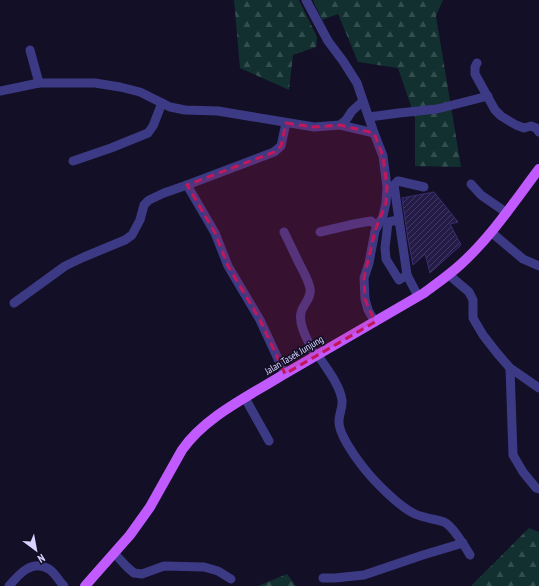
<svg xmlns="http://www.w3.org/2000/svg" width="539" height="586" font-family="'PT Sans Narrow',sans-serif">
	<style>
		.forest { fill: url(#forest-firs) }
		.building { fill: url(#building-hatch); stroke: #3b2d73 }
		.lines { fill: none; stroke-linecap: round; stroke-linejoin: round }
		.minor { stroke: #3d3a85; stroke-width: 9 }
		.major { stroke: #c25bff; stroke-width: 10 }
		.marked { fill: #c2185b; fill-opacity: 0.2; stroke: #c2185b; stroke-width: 3; stroke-dasharray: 8 5; stroke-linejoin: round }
		.labels { text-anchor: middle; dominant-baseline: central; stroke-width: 3.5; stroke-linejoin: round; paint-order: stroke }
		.street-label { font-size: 10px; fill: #d9d4ff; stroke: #130f26 }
	</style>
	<defs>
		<pattern id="forest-firs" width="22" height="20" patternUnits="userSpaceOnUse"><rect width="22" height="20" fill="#12302f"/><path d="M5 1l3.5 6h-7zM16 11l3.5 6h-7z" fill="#344d4e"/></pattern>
		<pattern id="building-hatch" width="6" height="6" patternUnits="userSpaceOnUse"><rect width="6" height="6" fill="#241b47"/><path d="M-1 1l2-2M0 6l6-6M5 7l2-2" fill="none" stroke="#433b63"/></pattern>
	</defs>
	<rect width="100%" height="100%" fill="#130f26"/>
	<g class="forest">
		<polygon points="234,0 299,0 317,37 316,47 293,55 289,90 240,68"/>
		<polygon points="313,0 443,0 436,16 461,167 415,166 415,118 398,68 358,62 338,14 322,20"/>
		<polygon points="529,528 539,532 539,586 471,586"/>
		<polygon points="287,574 296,586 258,586"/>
	</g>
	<polygon class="building" points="434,192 458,222 450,224 461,245 430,273 425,254 413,265 408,239 402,198"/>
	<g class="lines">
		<g class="minor">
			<polyline points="306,0 328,41 343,61 357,83 374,133 383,156 387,187 386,203 383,216 375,231 369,263 364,278 365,299 368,310 375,322"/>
			<polyline points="30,50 39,83"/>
			<polyline points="477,63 475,67 475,74 495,110 501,116 516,125 524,128 531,126 536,128 539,132"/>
			<polyline points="0,91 39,83 95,83 120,87 140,92 170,107 185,110 218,111 314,127 340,125 346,120 352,111 363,101"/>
			<polyline points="369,117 399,113 437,109 488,96"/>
			<polyline points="340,125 374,133"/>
			<polyline points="73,161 111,148 148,133 153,126 162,103"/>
			<polyline points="471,184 481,195 507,213"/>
			<polyline points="398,220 388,222 385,248 386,259 399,280 407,275"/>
			<path d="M 284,232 C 289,242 294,253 299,263 C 303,271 308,279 310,288 C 312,299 302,305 301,313 C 298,326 310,344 315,356"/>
			<polyline points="320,232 354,224 371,221 377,226"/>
			<polyline points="491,232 523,259 539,266"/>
			<polyline points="449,275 469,292 473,300 473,318 483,335 497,353 510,368 539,388"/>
			<polyline points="418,296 407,275 394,185 398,181 424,187"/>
			<polyline points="14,303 32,290 65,266 84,257 125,240 132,235 140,220 144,205 149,200 164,193 187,185"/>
			<path d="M 318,355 C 326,368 340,385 342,400 C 343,407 339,414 339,421 C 338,433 355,457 363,467 C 374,481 398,506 415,514 C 424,518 434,519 444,522 C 452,525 466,548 470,555"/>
			<polyline points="510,368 513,455 523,472 536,488 539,489"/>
			<polyline points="285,374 260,320 228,266 215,233 187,185 274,152 281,146 286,123"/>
			<polyline points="245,398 269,441"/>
			<polyline points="114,553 127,567 134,573 142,574 164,566 204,567 218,571 231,579"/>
			<polyline points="323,578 335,578 364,575 423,555 463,543"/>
			<path d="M 9,586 C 19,574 32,559 49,569 C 55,573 59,581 64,586"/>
		</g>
		<path class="major" d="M 85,586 L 130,535 L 150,507 L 182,450 C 205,417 247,397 281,376 C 329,348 376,321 424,293 C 436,284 449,275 460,265 C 491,237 514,202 539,169"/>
	</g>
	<path class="marked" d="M 286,123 L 314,127 L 340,125 L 374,133 L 383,156 L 387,187 L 386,203 L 375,231 L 364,278 L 365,299 L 375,322 L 285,374 L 260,320 L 228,266 L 215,233 L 187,185 L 274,152 L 281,146 Z"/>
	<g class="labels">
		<g class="street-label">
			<text transform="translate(294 355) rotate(-31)">Jalan Tasek Junjung</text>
		</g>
	</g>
	<g transform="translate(36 550) rotate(148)" stroke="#130f26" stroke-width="3" paint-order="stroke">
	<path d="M0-3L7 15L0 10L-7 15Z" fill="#d9d4ff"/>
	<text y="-6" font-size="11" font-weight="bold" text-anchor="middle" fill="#d9d4ff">N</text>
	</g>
</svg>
